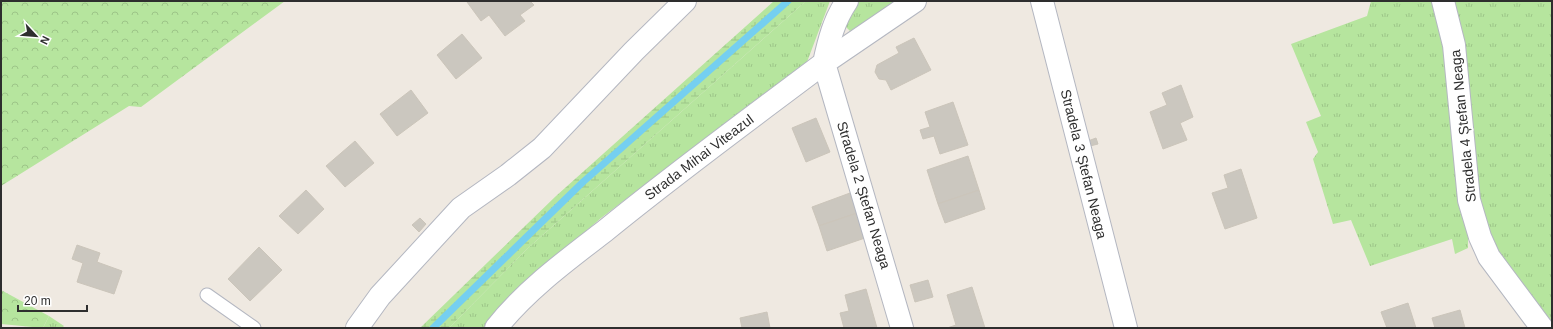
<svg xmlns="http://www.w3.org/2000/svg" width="1553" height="329" font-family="Arial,sans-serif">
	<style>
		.grass { fill: url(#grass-tufts) }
		.forest { fill: url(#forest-crowns) }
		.wetland { fill: url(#wetland-marsh) }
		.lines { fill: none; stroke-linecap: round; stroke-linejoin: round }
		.stream { stroke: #75cff0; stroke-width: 7 }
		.building { fill: #cbc7bf; stroke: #cbc5ba }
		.lane-casing { stroke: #b4b7c1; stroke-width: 15 }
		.street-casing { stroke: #b4b7c1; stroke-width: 24 }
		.secondary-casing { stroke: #b4b7c1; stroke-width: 24 }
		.lane { stroke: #fff; stroke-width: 13 }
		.street { stroke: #fff; stroke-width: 22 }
		.secondary { stroke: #fff; stroke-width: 22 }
		.labels { text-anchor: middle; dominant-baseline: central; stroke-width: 4; stroke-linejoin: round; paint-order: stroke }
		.street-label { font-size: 14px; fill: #2e2e2e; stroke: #fff }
	</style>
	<defs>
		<pattern id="grass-tufts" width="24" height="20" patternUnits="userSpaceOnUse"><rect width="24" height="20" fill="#b6e59e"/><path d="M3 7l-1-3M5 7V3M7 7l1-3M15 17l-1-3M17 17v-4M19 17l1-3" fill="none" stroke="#9dc588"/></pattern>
		<pattern id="forest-crowns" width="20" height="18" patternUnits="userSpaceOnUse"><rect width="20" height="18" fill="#b6e59e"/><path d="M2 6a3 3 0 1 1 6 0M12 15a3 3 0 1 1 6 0" fill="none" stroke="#9dc588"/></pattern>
		<pattern id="wetland-marsh" width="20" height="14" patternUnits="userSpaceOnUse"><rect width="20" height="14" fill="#b6e59e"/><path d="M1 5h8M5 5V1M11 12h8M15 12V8" fill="none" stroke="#9dc588"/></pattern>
	</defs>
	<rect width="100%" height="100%" fill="#efe9e1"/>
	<g class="grass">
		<polygon points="806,1 830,1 807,62 601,218 499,307 483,328 449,328 527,249"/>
		<polygon points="857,1 898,1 850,31 845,26"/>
		<polygon points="1371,1 1435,1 1439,13 1468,233 1468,248 1455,254 1452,239 1370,266 1351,220 1333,224 1313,159 1318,152 1306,122 1321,116 1291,44 1367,16"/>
		<polygon points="1452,1 1552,1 1552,328 1490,243 1480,214"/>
		<polygon points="49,316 64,326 62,328 43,328"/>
	</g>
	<g class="forest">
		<polygon points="1,1 285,1 141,107 129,106 1,186"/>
		<polygon points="1,290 49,316 43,328 1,324"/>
	</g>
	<polygon class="wetland" points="774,1 806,1 527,249 449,328 420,328 556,196"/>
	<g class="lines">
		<polyline class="stream" points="433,328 583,182 788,1"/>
	</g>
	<g class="building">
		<polygon points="469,1 530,1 534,5 520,15 525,21 505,36 489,15 481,21 467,2"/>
		<polygon points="462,34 482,58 456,79 437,55"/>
		<polygon points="914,38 931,70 891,90 886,80 879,79 875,72 877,65 899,53 896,47"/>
		<polygon points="1181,85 1193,117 1180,123 1187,140 1163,149 1150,112 1167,105 1162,93"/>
		<polygon points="411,90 428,113 397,136 380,114"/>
		<polygon points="953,102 968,145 940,154 934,136 923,139 920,130 930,127 925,112"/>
		<polygon points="816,118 830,152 806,162 792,128"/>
		<polygon points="1096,138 1098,144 1090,146 1088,141"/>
		<polygon points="355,141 374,163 345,187 326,166"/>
		<polygon points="968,156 979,190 938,204 927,170"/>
		<polygon points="1241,169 1257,218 1225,229 1212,193 1228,188 1224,175"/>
		<polygon points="306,190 324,209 298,234 279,216"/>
		<polygon points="979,190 985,209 945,223 938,204"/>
		<polygon points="850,193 857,213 819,226 812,207"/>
		<polygon points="857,213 865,238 827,251 819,226"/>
		<polygon points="420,218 426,224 419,232 412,225"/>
		<polygon points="77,245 100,253 97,262 122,271 114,294 77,282 83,263 72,259"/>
		<polygon points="259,247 282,270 250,301 228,279"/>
		<polygon points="928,280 933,297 915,302 910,285"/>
		<polygon points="972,287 985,328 947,328 956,325 947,295"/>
		<polygon points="866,289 877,328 844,328 840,313 849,311 845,295"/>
		<polygon points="1408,303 1416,328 1387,328 1381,312"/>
		<polygon points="1460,310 1465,328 1435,328 1432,318"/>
		<polygon points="767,312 770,328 742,328 740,318"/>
	</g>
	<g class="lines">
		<defs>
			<polyline id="lane" points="207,295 254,328"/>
			<g id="street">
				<polyline points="1042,1 1126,328"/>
				<polyline points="1443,1 1454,45 1469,200 1480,237 1489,257 1542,328"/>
				<polyline points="357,328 380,296 461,208 508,175 542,148 634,51 685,1"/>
				<polyline points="902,328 824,63 915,1"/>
			</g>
			<path id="secondary" d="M 496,328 C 526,290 567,260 606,230 C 677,172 751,118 824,63 C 829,40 834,20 847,1"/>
		</defs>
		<use href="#lane" class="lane-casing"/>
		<use href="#street" class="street-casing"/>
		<use href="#secondary" class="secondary-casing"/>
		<use href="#lane" class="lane"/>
		<use href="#street" class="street"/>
		<use href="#secondary" class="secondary"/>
	</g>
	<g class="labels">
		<g class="street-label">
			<text transform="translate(1463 126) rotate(-96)">Stradela 4 Ștefan Neaga</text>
			<text transform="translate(699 157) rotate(-37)">Strada Mihai Viteazul</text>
			<text transform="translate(1084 164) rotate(76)">Stradela 3 Ștefan Neaga</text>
			<text transform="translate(864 195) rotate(73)">Stradela 2 Ștefan Neaga</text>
		</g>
	</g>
	<rect width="1553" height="329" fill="none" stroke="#2e2e2e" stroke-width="4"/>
	<g transform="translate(36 36) rotate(116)" stroke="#ffffff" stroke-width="3" paint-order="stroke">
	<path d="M0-3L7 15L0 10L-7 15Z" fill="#2e2e2e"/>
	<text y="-6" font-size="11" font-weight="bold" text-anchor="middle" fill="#2e2e2e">N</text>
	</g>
	<path d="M18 305v6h69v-6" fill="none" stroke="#2e2e2e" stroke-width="2"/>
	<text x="24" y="305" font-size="12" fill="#2e2e2e" stroke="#ffffff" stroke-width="3" paint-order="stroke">20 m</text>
</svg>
